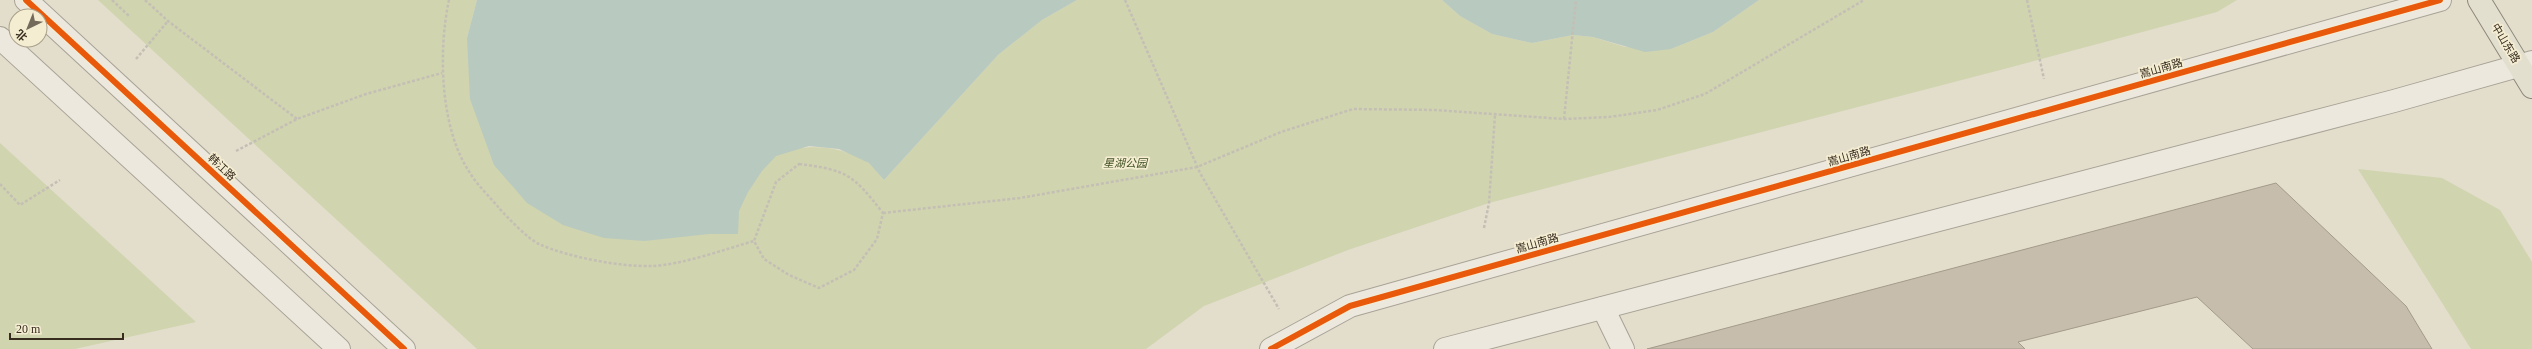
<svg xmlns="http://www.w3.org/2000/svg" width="2532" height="349" font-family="'Times New Roman','Noto Sans SC',serif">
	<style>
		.green { fill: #d0d4af }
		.water { fill: #b8c9bf }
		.building { fill: #c7bdad; stroke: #a39a8b }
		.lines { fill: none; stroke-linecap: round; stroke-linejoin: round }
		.minor-casing { stroke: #a8a396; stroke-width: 24 }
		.tertiary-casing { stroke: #a8a396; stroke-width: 24 }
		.primary-casing { stroke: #8e887c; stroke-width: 24 }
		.path { stroke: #c4bfb5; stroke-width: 2.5; stroke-dasharray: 3 2; stroke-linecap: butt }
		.minor { stroke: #ece8dd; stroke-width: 22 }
		.tertiary { stroke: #ece8dd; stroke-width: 22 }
		.primary { stroke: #e3dfcf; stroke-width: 22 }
		.cycleway-casing { stroke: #f5edd2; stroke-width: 8 }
		.cycleway { stroke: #e8590c; stroke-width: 6 }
		.labels { text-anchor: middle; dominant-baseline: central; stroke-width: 3.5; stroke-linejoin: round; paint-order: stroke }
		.street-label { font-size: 11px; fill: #372c1e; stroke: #f5edd2 }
		.park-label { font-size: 11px; font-style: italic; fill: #445325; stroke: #f5edd2 }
	</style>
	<rect width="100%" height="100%" fill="#e3decc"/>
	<g class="green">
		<path d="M 98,0 L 477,0 L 467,38 L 709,234 L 737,234 C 738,227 737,217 739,210 C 744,196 764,161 777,155 C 806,142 841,146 868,162 C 874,166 879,175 884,180 L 998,55 L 1042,20 L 1077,0 L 1442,0 L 1460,16 L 1492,34 L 1532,43 L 1573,35 L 1593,37 L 1625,47 L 1671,49 L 1713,32 L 1759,0 L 2237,0 L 2217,12 L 2008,68 L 1489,203 L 1348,250 L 1204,306 L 1146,349 L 477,349 Z"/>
		<polygon points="0,143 196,322 75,349 0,349"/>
		<polygon points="2358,169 2442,178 2500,210 2532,262 2532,349 2471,349"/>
	</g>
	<g class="water">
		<polygon points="477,0 1077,0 1042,20 998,55 884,180 869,163 839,149 809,146 776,156 762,171 748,192 739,211 738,234 709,234 644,241 604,238 563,225 527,203 494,165 470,99 467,38"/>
		<polygon points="1442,0 1759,0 1713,32 1671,49 1645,52 1593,37 1573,35 1532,43 1492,34 1460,16"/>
	</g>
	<polygon class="building" points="2276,183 2406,306 2432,349 2253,349 2197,297 2018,342 2025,349 1647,349"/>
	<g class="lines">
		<defs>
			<polyline id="minor" points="1603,308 1623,349"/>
			<g id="tertiary">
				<polyline points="26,0 404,349"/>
				<polyline points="0,38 339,349"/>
				<polyline points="1271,349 1350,306 2440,0"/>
				<polyline points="1445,349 2394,101 2532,62"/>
			</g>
			<polyline id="primary" points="2479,0 2532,87"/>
		</defs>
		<use href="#minor" class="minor-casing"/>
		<use href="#tertiary" class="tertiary-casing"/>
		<use href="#primary" class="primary-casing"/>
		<g class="path">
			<polyline points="112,0 129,16"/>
			<polyline points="145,0 168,21 297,119"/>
			<path d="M 449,0 C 438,51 440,129 470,173 C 478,186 490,197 499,208 C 508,218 528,239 539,244 C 567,257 621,267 652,266 C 681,265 726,249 754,241"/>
			<polyline points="1125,0 1200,173 1279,309"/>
			<polyline points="2027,0 2044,79"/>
			<polyline points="136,59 168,21"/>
			<polyline points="1564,119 1576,0"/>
			<polyline points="236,151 297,119 366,94 442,73"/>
			<path d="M 799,164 C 848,170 853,175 883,213 L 877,239 L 854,270 L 819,288 L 789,275 L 764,259 L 754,241 L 776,182 Z"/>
			<polyline points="0,184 20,205 60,180"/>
			<polyline points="883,213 1020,198 1197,167 1281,132 1353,109 1435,110 1564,119 1609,117 1657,110 1705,94 1864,0"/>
			<polyline points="1484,228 1489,203 1495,115"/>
		</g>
		<use href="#minor" class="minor"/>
		<use href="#tertiary" class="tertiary"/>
		<use href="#primary" class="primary"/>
		<defs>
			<g id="cycleway">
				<polyline points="26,0 404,349"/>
				<polyline points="1271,349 1350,306 2440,0"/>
			</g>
		</defs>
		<use href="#cycleway" class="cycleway-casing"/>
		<use href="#cycleway" class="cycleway"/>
	</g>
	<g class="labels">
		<g class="street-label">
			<text transform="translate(2506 43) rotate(59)">中山东路</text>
			<text transform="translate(2161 68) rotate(-16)">嵩山南路</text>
			<text transform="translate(1849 156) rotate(-16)">嵩山南路</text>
			<text transform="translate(222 167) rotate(43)">韩江路</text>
			<text transform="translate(1537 243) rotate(-16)">嵩山南路</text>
		</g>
		<g class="park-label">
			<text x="1125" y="163">星湖公园</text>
		</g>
	</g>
	<g transform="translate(28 28) rotate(223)"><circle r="19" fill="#f5edd2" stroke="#a9a08a"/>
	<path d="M0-3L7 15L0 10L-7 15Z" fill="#736a5b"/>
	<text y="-6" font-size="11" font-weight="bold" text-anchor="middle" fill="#372c1e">北</text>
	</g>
	<path d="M10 333v6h113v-6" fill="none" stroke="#372c1e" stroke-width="2"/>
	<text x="16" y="333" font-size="12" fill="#372c1e" stroke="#f5edd2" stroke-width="3" paint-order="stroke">20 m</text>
</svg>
